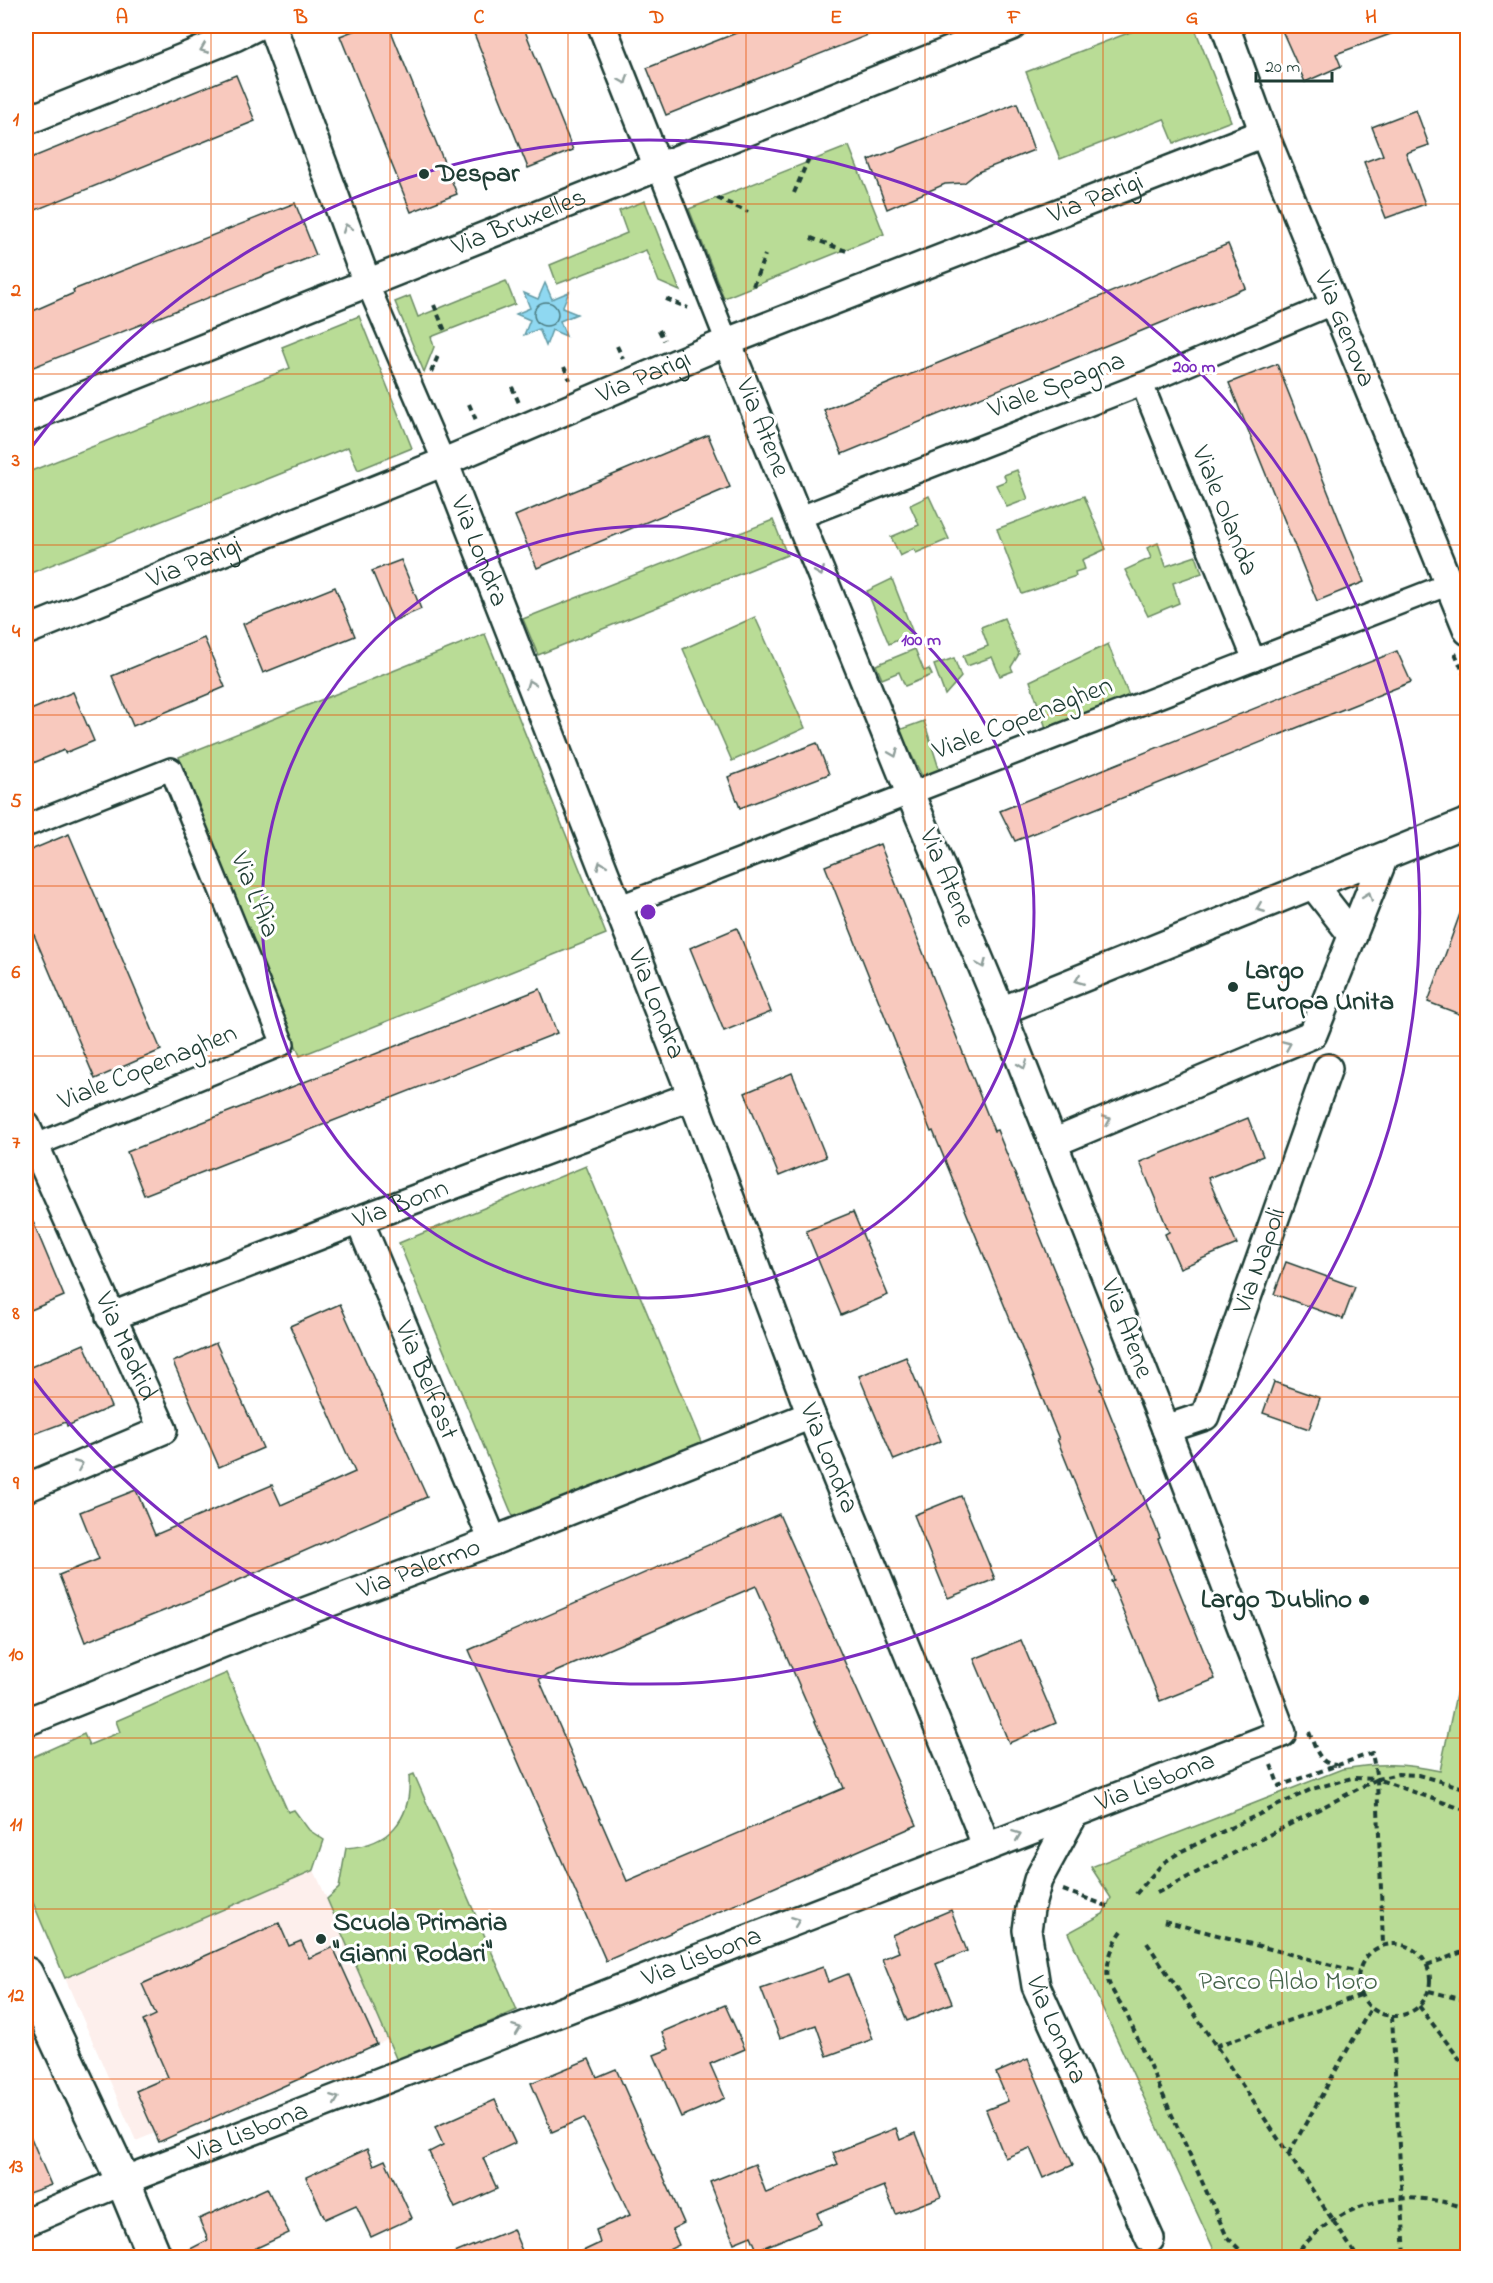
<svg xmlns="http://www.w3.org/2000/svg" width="1493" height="2283" font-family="'Indie Flower',sans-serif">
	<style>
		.built { fill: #fdefec }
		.green { fill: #b9dc96; stroke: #6c8c65; stroke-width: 1.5 }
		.water { fill: #8fd8f1; stroke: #629aa5; stroke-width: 1.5 }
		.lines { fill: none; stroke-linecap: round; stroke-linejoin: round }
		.shore { stroke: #4c7b80; stroke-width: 1.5 }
		.building { fill: #f8c9be; stroke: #1f3d34; stroke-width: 1.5; fill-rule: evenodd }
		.pedestrian-casing { stroke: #1f3d34; stroke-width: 26 }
		.minor-casing { stroke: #1f3d34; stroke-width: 32 }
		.tertiary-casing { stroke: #1f3d34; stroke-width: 38 }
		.path { stroke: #1f3d34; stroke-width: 4; stroke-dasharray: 6 4.5; stroke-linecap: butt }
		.pedestrian { stroke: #fff; stroke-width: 21 }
		.minor { stroke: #fff; stroke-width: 27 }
		.tertiary { stroke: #fff; stroke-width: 33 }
		.oneway { stroke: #8f9e9a }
		.grid { fill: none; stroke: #e8590c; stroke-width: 1.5; stroke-opacity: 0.55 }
		.ring { fill: none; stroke: #7b2cbf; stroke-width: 3 }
		.poi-dot { fill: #1f3d34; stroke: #fff; stroke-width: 2 }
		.labels { text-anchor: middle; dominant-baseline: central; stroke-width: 6; stroke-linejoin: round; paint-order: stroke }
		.poi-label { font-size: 27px; font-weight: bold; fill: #1f3d34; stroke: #fff; text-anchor: start }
		.street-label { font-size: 27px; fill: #1f3d34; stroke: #fff }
		.park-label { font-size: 27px; fill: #46654c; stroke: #fff }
		.centre { fill: #7b2cbf; stroke: #fff; stroke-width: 3 }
		.ring-label { font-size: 18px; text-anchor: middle; font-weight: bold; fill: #7b2cbf; stroke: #fff; stroke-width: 6; stroke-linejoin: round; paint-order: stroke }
		.neatline { fill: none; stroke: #e8590c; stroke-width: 2 }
		.grid-label { font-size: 20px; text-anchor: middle; font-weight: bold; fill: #e8590c }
	</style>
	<rect width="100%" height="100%" fill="#fff"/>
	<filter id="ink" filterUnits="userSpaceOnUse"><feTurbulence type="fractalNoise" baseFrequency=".0167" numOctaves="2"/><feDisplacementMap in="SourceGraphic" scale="12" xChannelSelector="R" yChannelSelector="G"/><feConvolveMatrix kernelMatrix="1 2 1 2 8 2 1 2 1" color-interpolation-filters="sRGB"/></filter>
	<g filter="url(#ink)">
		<polygon class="built" points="414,1774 517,2010 387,2040 159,2142 155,2133 136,2141 65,1978 314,1870 327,1899 339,1888 346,1848 363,1847 378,1841 391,1832 403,1816 410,1793 409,1776"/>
		<g class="green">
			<polygon points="1135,26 1194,26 1231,121 1174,143 1164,119 1060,159 1026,72 1136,30"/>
			<polygon points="849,146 884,234 724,298 689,209"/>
			<polygon points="645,201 680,291 659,282 646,250 557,284 550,265 627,233 619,211"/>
			<polygon points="506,281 515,304 431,337 434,347 424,372 395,302 410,296 418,317"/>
			<polygon points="359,316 412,448 358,470 348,447 26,575 26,473 290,368 282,347"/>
			<polygon points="1017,470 1028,499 1007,507 996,485 1006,481 1004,475"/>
			<polygon points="929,496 949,539 916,553 914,549 900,556 891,537 919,525 910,505"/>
			<polygon points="1084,496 1106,549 1082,560 1085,569 1075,572 1076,576 1022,594 997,529"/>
			<polygon points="773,520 787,555 538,655 523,619"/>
			<polygon points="1158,543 1166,566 1196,556 1202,573 1173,583 1179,603 1148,616 1125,570 1151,558 1147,548"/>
			<polygon points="892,579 913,633 889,644 867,591"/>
			<polygon points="755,617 805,728 732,761 683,649"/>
			<polygon points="1004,618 1019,654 1011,667 1013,671 1000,676 992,657 967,666 963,656 988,646 981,627"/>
			<polygon points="485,634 606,934 300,1056 179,757"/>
			<polygon points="1108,644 1129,696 1118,700 1119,705 1046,728 1030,681"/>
			<polygon points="915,649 924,671 929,669 932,675 905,686 899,672 882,679 876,665"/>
			<polygon points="954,658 961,677 945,695 934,665"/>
			<polygon points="924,721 941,775 925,782 899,730"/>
			<polygon points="586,1166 701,1442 514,1519 399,1243"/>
			<path d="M 1467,1642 L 1467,2257 L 1228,2257 L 1215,2252 L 1068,1933 L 1103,1914 L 1111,1898 L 1091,1867 L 1342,1769 C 1379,1763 1403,1763 1440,1771 Z"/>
			<polygon points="227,1673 288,1812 294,1810 309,1830 324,1840 314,1870 65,1978 26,1886 26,1760 84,1734 89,1745 120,1732 116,1721"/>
			<path d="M 414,1774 L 517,2010 L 398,2063 L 327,1899 L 339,1888 L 346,1848 C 389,1845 412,1820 409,1776 Z"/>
		</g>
		<polygon class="water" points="545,283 552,299 569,292 562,308 577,314 560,321 566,336 552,330 546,346 539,329 524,335 530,320 516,314 530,308 524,293 538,299"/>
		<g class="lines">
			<circle class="shore" cx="546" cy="314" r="12"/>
		</g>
		<g class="building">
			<polygon points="366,26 389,26 457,194 411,212 340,36"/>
			<polygon points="471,26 523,26 573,150 528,168"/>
			<polygon points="754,26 888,26 888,27 666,115 647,68"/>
			<polygon points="1280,26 1406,26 1407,28 1336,54 1341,66 1305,82"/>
			<polygon points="236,75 255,121 26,214 26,160"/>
			<polygon points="1017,103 1034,150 978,172 964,183 945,184 887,209 869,160"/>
			<polygon points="1416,110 1429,145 1406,153 1425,204 1386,218 1364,162 1383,155 1372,127"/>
			<polygon points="295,203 316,255 26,370 26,314 74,293 73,290"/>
			<polygon points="1228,244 1246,288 842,454 824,410"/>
			<polygon points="1277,364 1364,582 1317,601 1229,383"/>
			<polygon points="708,435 730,487 537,568 515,516"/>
			<polygon points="401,560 421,609 393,621 372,571"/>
			<polygon points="335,587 355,636 263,673 243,624"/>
			<polygon points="204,638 225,687 133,726 112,676"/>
			<polygon points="1397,651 1411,682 1015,841 1000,811"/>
			<polygon points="73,692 94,741 65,753 64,750 26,766 26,712"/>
			<polygon points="817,743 829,774 740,808 728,777"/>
			<polygon points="69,834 161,1050 95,1079 26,916 26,852"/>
			<polygon points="880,844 994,1131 997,1130 1102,1388 1100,1389 1160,1538 1158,1539 1215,1679 1160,1701 1111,1581 1114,1580 1057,1439 1059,1439 933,1131 931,1132 825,866"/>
			<polygon points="1465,900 1467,900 1467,1017 1428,1002"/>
			<polygon points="737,928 771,1012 724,1031 690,948"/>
			<polygon points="540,989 557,1033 144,1195 127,1152"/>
			<polygon points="792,1073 826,1157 779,1176 745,1093"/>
			<polygon points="1248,1118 1263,1156 1208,1178 1237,1244 1180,1268 1165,1234 1169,1232 1140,1162"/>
			<polygon points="26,1205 64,1296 26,1312"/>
			<polygon points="853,1212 888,1295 841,1315 806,1231"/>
			<polygon points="1286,1262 1355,1287 1343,1319 1274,1294"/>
			<polygon points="340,1304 427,1497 214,1591 85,1642 59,1575 99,1559 80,1512 136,1490 155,1535 272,1485 281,1505 355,1472 290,1326"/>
			<polygon points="216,1343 263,1448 219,1467 173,1362"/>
			<polygon points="84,1344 111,1407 67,1426 66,1422 26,1437 26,1369"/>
			<polygon points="906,1357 941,1441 894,1460 859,1376"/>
			<polygon points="1274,1382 1320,1398 1309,1429 1263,1413"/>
			<polygon points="961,1496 995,1579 948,1598 914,1515"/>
			<path d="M 779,1514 L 917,1825 L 606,1961 L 469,1650 ZM 756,1586 L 844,1788 L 627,1881 L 539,1679 Z"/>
			<polygon points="1021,1640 1056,1723 1009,1743 974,1659"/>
			<polygon points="951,1910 967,1951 936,1964 952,2003 907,2021 882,1959 899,1952 892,1935"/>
			<polygon points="279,1923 289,1946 301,1941 309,1958 333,1947 377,2044 159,2142 136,2091 168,2077 143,2021 156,2015 142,1984"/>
			<polygon points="823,1967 828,1982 848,1974 873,2039 827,2056 816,2025 780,2038 761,1989"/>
			<polygon points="725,2005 745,2049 710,2064 725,2098 681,2117 654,2055 669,2049 662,2032"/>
			<polygon points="589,2059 597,2077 616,2069 684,2223 672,2229 679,2245 652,2258 568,2258 600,2243 596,2230 630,2215 584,2118 552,2132 531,2083"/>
			<polygon points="1028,2059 1073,2165 1043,2178 1030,2148 1005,2158 986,2110 1008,2101 996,2073"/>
			<polygon points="495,2100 515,2143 483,2158 497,2189 455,2208 429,2152 443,2145 435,2127"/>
			<polygon points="26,2126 51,2185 26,2194"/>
			<polygon points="896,2128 900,2140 916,2133 941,2197 896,2214 884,2186 817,2213 821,2224 757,2250 751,2236 734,2243 710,2182 755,2164 766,2193 838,2164 833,2153"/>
			<polygon points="367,2149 374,2165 385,2160 412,2218 371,2237 356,2205 325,2219 306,2177"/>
			<polygon points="267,2188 289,2233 250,2251 253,2258 173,2258 208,2240 199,2219"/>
			<polygon points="513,2229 525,2258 446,2258 445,2257"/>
		</g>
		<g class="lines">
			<defs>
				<g id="pedestrian">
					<polyline points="658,167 727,342"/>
					<polyline points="367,283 444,462"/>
					<polyline points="1142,384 1254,660"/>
					<polyline points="798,518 1142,384 1334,303"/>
					<polyline points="26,826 171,769 283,1044 34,1146"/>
					<polyline points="618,907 1449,584"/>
				</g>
				<g id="minor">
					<polyline points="272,26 367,283"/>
					<polyline points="602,26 658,167"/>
					<path id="s1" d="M 1225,26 L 1264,133 L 1468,631"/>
					<polyline points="26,121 235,37 257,26"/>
					<path id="s2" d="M 26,419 L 1012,26"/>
					<path id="s3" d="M 444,462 L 692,1096 L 811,1415 L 987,1847"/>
					<path id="s4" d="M 26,631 L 444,462 L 727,342 L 1264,133"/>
					<polyline points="1314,886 1353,936"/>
					<polyline points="1001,1011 1468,822"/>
					<path id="s5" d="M 26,1126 L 163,1430 L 26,1488"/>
					<polyline points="1053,1143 1313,1034 1384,857"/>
					<path id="s6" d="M 359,1220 L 493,1541"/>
					<path id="s7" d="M 110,1317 L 359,1220 L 692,1096"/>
					<path id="s8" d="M 1166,1429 L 1205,1416 L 1328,1068"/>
					<path id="s9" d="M 26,1722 L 256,1630 L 493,1541 L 811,1415"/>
					<path id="s10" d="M 1074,1814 L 1038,1880 L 1030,1909 L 1027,1930 L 1036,1986 L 1150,2239"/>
					<path id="s11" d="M 26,2222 L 123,2181 L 1282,1733 L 1166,1429 L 1001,1011 L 910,793 L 727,342"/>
				</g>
				<polyline id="tertiary" points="26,1974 123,2181 155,2258"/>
			</defs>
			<use href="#pedestrian" class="pedestrian-casing"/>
			<use href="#minor" class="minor-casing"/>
			<use href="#tertiary" class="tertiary-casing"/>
			<g class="path">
				<polyline points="794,193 810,155"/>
				<polyline points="717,198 748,212"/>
				<polyline points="811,238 849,252"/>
				<polyline points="753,286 765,255"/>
				<polyline points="666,299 688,308"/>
				<polyline points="434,305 445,331"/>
				<polyline points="659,330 664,340"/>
				<polyline points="617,346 623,359"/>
				<polyline points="564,367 570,380"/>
				<polyline points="431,372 438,356"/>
				<polyline points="512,387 519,403"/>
				<polyline points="469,404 476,420"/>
				<polyline points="1455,653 1464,674 1468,672"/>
				<path d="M 1309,1732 C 1315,1746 1318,1764 1336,1765"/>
				<polyline points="1271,1765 1279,1786 1372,1753 1377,1779 1383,1945"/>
				<polyline points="1063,1890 1110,1907"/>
				<polyline points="1157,1893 1377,1779 1468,1811"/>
				<polyline points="1136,1894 1163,1863 1182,1851 1312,1789 1352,1778 1377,1779 1398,1774 1418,1775 1468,1789"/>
				<polyline points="1164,1921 1358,1972"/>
				<path d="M 1122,1931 C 1113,1943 1105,1964 1108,1980 C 1111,1991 1121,2003 1126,2013 L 1227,2237 L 1248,2258"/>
				<polyline points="1147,1943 1358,2258"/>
				<circle cx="1394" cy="1980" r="36"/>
				<polyline points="1427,1965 1468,1950"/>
				<polyline points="1429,1991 1468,2001"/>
				<polyline points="1419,2006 1468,2070"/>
				<polyline points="1392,2016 1405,2258"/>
				<polyline points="1216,2046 1361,1995"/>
				<polyline points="1289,2153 1371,2008"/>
				<path d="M 1293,2258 C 1337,2201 1401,2185 1468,2209"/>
				<polyline points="1457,2258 1468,2237"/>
			</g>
			<use href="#pedestrian" class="pedestrian"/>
			<use href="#minor" class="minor"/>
			<use href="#tertiary" class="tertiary"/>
		</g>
		<defs><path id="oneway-chevron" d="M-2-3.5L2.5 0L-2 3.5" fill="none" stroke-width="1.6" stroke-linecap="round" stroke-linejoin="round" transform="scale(1.5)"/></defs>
		<g class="oneway">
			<use href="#oneway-chevron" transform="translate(204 49) rotate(158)"/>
			<use href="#oneway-chevron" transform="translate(624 80) rotate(68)"/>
			<use href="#oneway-chevron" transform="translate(347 228) rotate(-110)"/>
			<use href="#oneway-chevron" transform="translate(820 572) rotate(68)"/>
			<use href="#oneway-chevron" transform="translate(530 684) rotate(-111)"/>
			<use href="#oneway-chevron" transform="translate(894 753) rotate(68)"/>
			<use href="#oneway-chevron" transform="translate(601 865) rotate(-111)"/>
			<use href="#oneway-chevron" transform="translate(1368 896) rotate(-69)"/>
			<use href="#oneway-chevron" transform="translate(1260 908) rotate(158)"/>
			<use href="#oneway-chevron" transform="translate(982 964) rotate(67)"/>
			<use href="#oneway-chevron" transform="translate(1079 980) rotate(158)"/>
			<use href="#oneway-chevron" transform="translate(1287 1045) rotate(-23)"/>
			<use href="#oneway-chevron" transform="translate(1023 1065) rotate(69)"/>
			<use href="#oneway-chevron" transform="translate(1107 1120) rotate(-23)"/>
			<use href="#oneway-chevron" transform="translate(79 1465) rotate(-23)"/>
			<use href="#oneway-chevron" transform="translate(1017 1835) rotate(-21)"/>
			<use href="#oneway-chevron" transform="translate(796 1921) rotate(-21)"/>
			<use href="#oneway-chevron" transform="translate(517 2029) rotate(-21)"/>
			<use href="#oneway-chevron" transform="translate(335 2099) rotate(-21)"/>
		</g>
	</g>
	<path class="grid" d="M 211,26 L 211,2258M 390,26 L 390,2258M 568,26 L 568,2258M 746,26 L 746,2258M 925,26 L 925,2258M 1103,26 L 1103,2258M 1282,26 L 1282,2258M 26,204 L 1468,204M 26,374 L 1468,374M 26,545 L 1468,545M 26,715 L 1468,715M 26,886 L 1468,886M 26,1056 L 1468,1056M 26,1227 L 1468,1227M 26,1397 L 1468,1397M 26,1568 L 1468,1568M 26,1738 L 1468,1738M 26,1909 L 1468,1909M 26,2079 L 1468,2079"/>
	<g class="ring">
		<circle cx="648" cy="912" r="386"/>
		<path d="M27 453A772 772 0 1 1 27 1371"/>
	</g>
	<g class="poi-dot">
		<circle cx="424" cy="174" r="6"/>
		<circle cx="1233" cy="987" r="6"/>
		<circle cx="1364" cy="1600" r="6"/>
		<circle cx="321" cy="1939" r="6"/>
	</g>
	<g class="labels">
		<g class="poi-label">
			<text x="436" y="174">Despar</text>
			<text x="1245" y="971">Largo<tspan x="1245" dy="31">Europa Unita</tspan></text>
			<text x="1352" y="1600" text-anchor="end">Largo Dublino</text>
			<text x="333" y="1923">Scuola Primaria<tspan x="333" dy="31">"Gianni Rodari"</tspan></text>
		</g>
		<g class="street-label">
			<text stroke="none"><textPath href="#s4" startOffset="1154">Via Parigi</textPath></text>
			<text stroke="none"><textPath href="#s2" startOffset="531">Via Bruxelles</textPath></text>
			<text stroke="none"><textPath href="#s1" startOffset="326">Via Genova</textPath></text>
			<text stroke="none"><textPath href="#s4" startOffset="668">Via Parigi</textPath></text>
			<text transform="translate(1057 386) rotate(-21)">Viale Spagna</text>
			<text transform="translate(762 428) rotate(68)">Via Atene</text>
			<text transform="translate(1224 511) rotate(68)">Viale Olanda</text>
			<text stroke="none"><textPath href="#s3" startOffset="96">Via Londra</textPath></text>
			<text stroke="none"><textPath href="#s4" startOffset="182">Via Parigi</textPath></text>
			<text transform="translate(1023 719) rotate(-21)">Viale Copenaghen</text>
			<text transform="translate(946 878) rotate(67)">Via Atene</text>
			<text transform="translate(254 895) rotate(68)">Via L'Aia</text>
			<text stroke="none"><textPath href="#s3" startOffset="582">Via Londra</textPath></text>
			<text transform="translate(148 1068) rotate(-22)">Viale Copenaghen</text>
			<text stroke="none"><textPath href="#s7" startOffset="312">Via Bonn</textPath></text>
			<text stroke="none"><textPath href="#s8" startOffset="206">Via Napoli</textPath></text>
			<text transform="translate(1126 1329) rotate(69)">Via Atene</text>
			<text stroke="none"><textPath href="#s5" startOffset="242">Via Madrid</textPath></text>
			<text stroke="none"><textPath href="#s6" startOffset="174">Via Belfast</textPath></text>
			<text stroke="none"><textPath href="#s3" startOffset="1068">Via Londra</textPath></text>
			<text stroke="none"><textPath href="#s9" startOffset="422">Via Palermo</textPath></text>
			<text stroke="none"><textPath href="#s11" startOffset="1212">Via Lisbona</textPath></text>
			<text stroke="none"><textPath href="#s11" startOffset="726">Via Lisbona</textPath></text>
			<text stroke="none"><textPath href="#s10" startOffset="231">Via Londra</textPath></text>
			<text stroke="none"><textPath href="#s11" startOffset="240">Via Lisbona</textPath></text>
		</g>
		<g class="park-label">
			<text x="1288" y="1982">Parco Aldo Moro</text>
		</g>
	</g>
	<circle cx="648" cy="912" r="9" class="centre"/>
	<g class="ring-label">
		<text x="1194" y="372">200 m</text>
		<text x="921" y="645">100 m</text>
	</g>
	<rect width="1493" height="2283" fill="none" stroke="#fff" stroke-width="66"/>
	<path d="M1256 72v9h76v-9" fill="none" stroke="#1f3d34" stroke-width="3"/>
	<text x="1265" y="72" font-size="18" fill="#1f3d34" stroke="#ffffff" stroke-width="4.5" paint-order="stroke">20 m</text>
	<rect x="33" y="33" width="1427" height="2217" class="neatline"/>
	<g class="grid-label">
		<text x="122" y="23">A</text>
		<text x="301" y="23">B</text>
		<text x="479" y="23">C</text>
		<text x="657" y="23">D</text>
		<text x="836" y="23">E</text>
		<text x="1014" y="23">F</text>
		<text x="1192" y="23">G</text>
		<text x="1371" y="23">H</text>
		<text x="16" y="125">1</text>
		<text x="16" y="296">2</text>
		<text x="16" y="466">3</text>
		<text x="16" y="637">4</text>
		<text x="16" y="807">5</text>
		<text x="16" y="978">6</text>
		<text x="16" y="1148">7</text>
		<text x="16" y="1319">8</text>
		<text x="16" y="1489">9</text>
		<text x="16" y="1660">10</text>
		<text x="16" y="1830">11</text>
		<text x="16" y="2001">12</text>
		<text x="16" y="2172">13</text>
	</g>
</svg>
